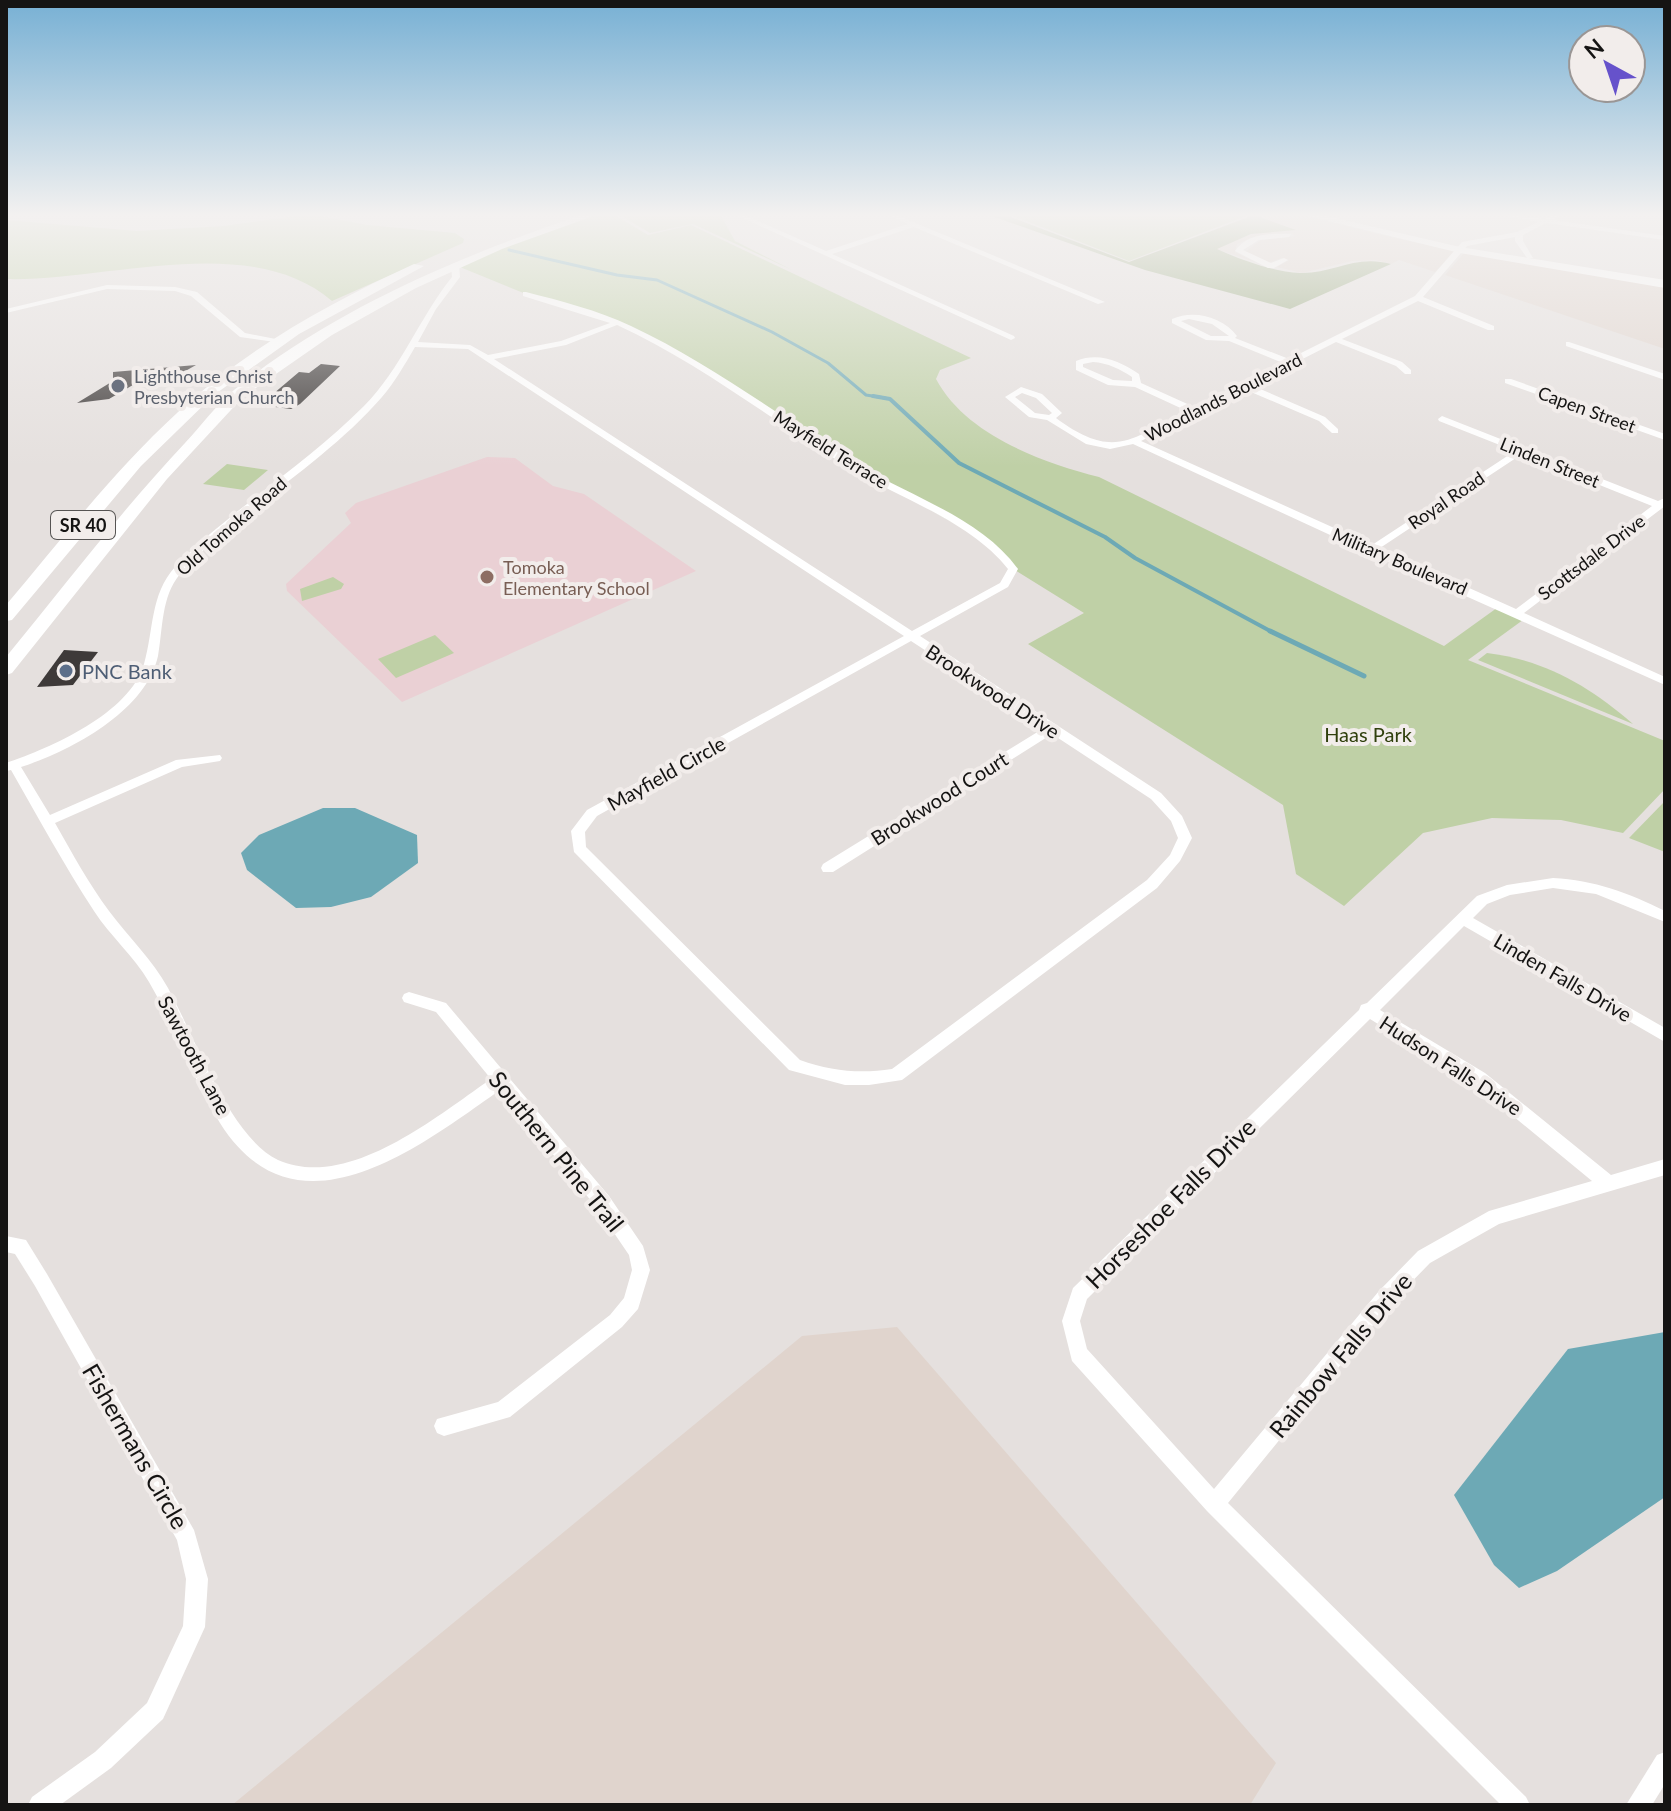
<svg xmlns="http://www.w3.org/2000/svg" width="1671" height="1811" font-family="Lato,sans-serif">
	<style>
		.built { fill: #e0d4cd }
		.education { fill: #ead0d4 }
		.green { fill: #bfd0a6 }
		.forest { fill: #95a77b }
		.water { fill: #6da9b5 }
		.lines { fill: none; stroke-linecap: round; stroke-linejoin: round }
		.stream-far2 { stroke: #6da9b5; stroke-width: 3 }
		.stream-far1 { stroke: #6da9b5; stroke-width: 4 }
		.stream { stroke: #6da9b5; stroke-width: 5 }
		.building { fill: #3e3a39 }
		.street { fill: #fff; fill-rule: evenodd }
		.primary { fill: #fff; fill-rule: evenodd }
		.worship-dot { fill: #6b7280; stroke: #f2edeb; stroke-width: 3 }
		.education-dot { fill: #8d6e63; stroke: #f2edeb; stroke-width: 3 }
		.service-dot { fill: #5c6f8a; stroke: #f2edeb; stroke-width: 3 }
		.labels { text-anchor: middle; dominant-baseline: central; stroke-width: 8; stroke-linejoin: round; paint-order: stroke }
		.far-worship-label { font-size: 18px; fill: #5b616d; stroke: #f2edeb; text-anchor: start }
		.far-street-label { font-size: 18px; fill: #151413; stroke: #f2edeb }
		.shield { fill: #f2edeb; stroke: #575554; stroke-width: 2 }
		.shield-label { font-size: 18px; font-weight: bold; fill: #151413 }
		.far-education-label { font-size: 18px; fill: #785e54; stroke: #f2edeb; text-anchor: start }
		.service-label { font-size: 20px; fill: #4e5e75; stroke: #f2edeb; text-anchor: start }
		.street-label { font-size: 20px; fill: #151413; stroke: #f2edeb }
		.park-label { font-size: 20px; fill: #30400d; stroke: #f2edeb }
		.near-street-label { font-size: 24px; fill: #151413; stroke: #f2edeb }
	</style>
	<rect width="100%" height="100%" fill="#e5e0de"/>
	<g class="built">
		<polygon points="1299,214 1382,235 1454,251 1435,272 1399,260 1391,264 1376,260 1352,261 1302,273 1277,267 1289,260 1282,258 1269,263 1245,252 1261,240 1295,236 1292,233 1253,237 1237,244 1235,252 1255,262 1216,249 1251,234 1293,229 1255,215"/>
		<polygon points="1464,253 1665,286 1665,349 1445,275"/>
		<polygon points="897,1327 1276,1763 1250,1805 232,1805 802,1336"/>
	</g>
	<polygon class="education" points="487,457 515,458 553,486 584,494 696,571 402,702 287,591 286,584 351,523 345,513 356,503"/>
	<g class="green">
		<path d="M 310,214 L 367,225 L 455,233 L 464,239 L 463,243 L 332,301 C 250,230 104,282 6,279 L 6,220 L 137,231 L 224,226 Z"/>
		<path d="M 594,214 L 613,214 L 648,235 L 691,225 L 971,358 L 940,370 L 936,379 C 966,435 1041,462 1099,477 L 1444,646 L 1501,605 L 1527,617 L 1468,660 L 1665,741 L 1665,789 L 1623,833 L 1561,820 L 1492,818 L 1423,833 L 1344,906 L 1296,874 L 1283,805 L 1028,644 L 1084,613 L 1013,569 L 980,538 L 859,469 L 755,401 L 632,330 L 526,294 L 455,265 Z"/>
		<polygon points="618,214 720,214 735,241 792,270 693,224 650,233"/>
		<polygon points="1008,214 1251,214 1129,261"/>
		<polygon points="227,464 268,470 244,490 203,484"/>
		<polygon points="333,577 344,584 341,589 302,601 300,589"/>
		<polygon points="435,635 454,653 396,678 378,659"/>
		<path d="M 1487,653 C 1545,660 1589,686 1633,724 L 1478,660 Z"/>
		<polygon points="1665,801 1665,852 1629,838"/>
	</g>
	<path class="forest" d="M 986,214 L 1003,214 L 1129,262 L 1254,215 L 1296,230 L 1251,234 L 1217,249 C 1241,260 1274,272 1300,273 C 1333,274 1355,254 1391,264 L 1290,309 L 1145,270 Z"/>
	<g class="water">
		<polygon points="323,808 355,808 417,835 418,863 371,897 331,907 296,908 247,870 241,853 259,835"/>
		<polygon points="1665,1332 1665,1497 1557,1571 1519,1588 1494,1565 1454,1495 1568,1349"/>
	</g>
	<g class="lines">
		<polyline class="stream-far2" points="509,250 617,275 657,280 772,332 828,363 866,395 885,398"/>
		<polyline class="stream-far1" points="873,396 890,399 959,463 1105,537 1135,558 1274,633"/>
		<polyline class="stream" points="1270,631 1364,676"/>
	</g>
	<g class="building">
		<polygon points="321,364 340,366 300,404 291,409 260,405 299,372 309,373"/>
		<polygon points="196,365 166,382 138,382 109,399 77,403 113,381 113,372"/>
		<polygon points="64,650 98,652 73,685 37,687"/>
	</g>
	<g class="lines">
		<g class="street">
			<polygon points="734,214 742,214 826,251 908,224 886,214 894,214 1105,302 1098,304 914,227 832,254 1014,336 1015,338 1011,340"/>
			<path d="M 1496,214 L 1545,219 L 1554,214 L 1562,214 L 1553,220 L 1665,236 L 1665,240 L 1546,223 L 1523,235 L 1523,241 L 1533,258 L 1527,258 L 1515,241 L 1515,237 L 1467,246 L 1423,297 L 1494,326 L 1494,330 L 1488,330 L 1418,301 L 1342,339 L 1402,362 L 1411,370 L 1411,374 L 1405,374 L 1396,366 L 1336,342 L 1251,385 L 1325,417 L 1338,429 L 1338,433 L 1332,433 L 1319,421 L 1244,389 L 1141,441 L 1372,545 L 1515,451 L 1439,421 L 1438,419 L 1442,416 L 1658,501 L 1665,498 L 1665,506 L 1524,613 L 1665,677 L 1665,685 L 1367,552 L 1133,444 L 1110,449 L 1086,444 L 1047,420 L 1029,417 L 1005,397 L 1021,387 L 1042,394 L 1062,413 L 1056,418 C 1114,461 1131,439 1187,411 L 1135,387 L 1108,385 L 1076,370 L 1076,361 C 1099,352 1119,361 1139,374 L 1141,383 L 1194,407 L 1283,363 L 1229,341 L 1206,340 L 1172,323 L 1172,319 C 1194,309 1223,317 1237,336 L 1235,338 L 1289,359 L 1415,296 L 1462,242 L 1517,232 L 1538,222 ZM 1189,319 L 1212,324 L 1229,336 L 1211,336 L 1181,321 ZM 1093,362 C 1108,363 1120,369 1132,377 L 1132,381 L 1113,380 L 1083,367 L 1083,364 ZM 1022,393 L 1036,398 L 1052,413 L 1049,415 L 1035,413 L 1015,397 ZM 1522,454 L 1652,506 L 1516,609 L 1380,548 Z"/>
			<path d="M 1291,234 L 1289,237 L 1259,240 L 1243,250 L 1271,263 L 1284,258 L 1288,260 L 1274,268 L 1268,268 L 1235,251 C 1246,233 1273,233 1291,234 Z"/>
			<path d="M 455,263 L 459,265 L 460,277 L 436,309 L 418,342 L 470,345 L 488,355 L 561,341 L 610,323 L 523,296 L 523,292 L 526,292 C 561,301 597,310 631,326 C 712,364 784,420 861,466 C 913,498 981,518 1018,569 L 1008,587 L 920,636 L 1161,793 L 1182,816 L 1192,838 L 1180,861 L 1157,888 L 902,1080 L 869,1085 L 845,1085 L 789,1070 L 574,852 L 571,831 L 587,810 L 904,636 L 468,349 L 415,347 C 405,364 395,382 382,397 C 342,443 290,479 243,517 C 221,535 198,553 180,574 C 161,597 163,628 158,656 C 146,711 71,751 21,767 L 50,815 L 176,760 L 220,755 L 222,758 L 220,761 L 182,767 L 55,823 C 72,853 89,884 109,911 C 129,938 152,959 168,988 C 190,1029 206,1073 232,1113 C 243,1130 259,1151 278,1160 C 348,1191 437,1116 491,1079 L 436,1012 L 404,1002 L 402,998 L 404,994 L 409,992 L 446,1003 L 609,1196 L 643,1246 L 650,1270 L 638,1309 L 622,1327 L 510,1417 L 444,1436 L 437,1433 L 434,1426 L 437,1419 L 498,1402 L 610,1315 L 624,1298 L 632,1270 L 629,1255 L 597,1208 L 500,1090 C 419,1147 296,1244 220,1123 C 192,1078 176,1028 149,982 C 134,956 110,936 94,911 C 64,865 38,817 11,770 L 6,771 L 6,763 C 51,748 130,713 144,664 C 154,629 150,595 175,567 C 194,546 216,529 238,511 C 281,477 325,445 364,406 C 401,369 419,318 452,277 L 451,265 ZM 617,325 C 702,364 775,423 855,471 C 904,500 972,523 1008,569 L 1000,583 L 912,631 L 494,359 L 566,345 ZM 911,641 L 1044,728 L 823,864 L 821,868 L 823,872 L 833,872 L 1052,734 L 1151,799 L 1171,821 L 1178,838 L 1170,855 L 1147,880 L 892,1069 C 860,1074 831,1071 800,1060 L 586,847 L 585,832 L 597,816 Z"/>
			<polygon points="107,285 175,287 197,292 245,333 286,341 282,343 240,337 191,296 175,291 107,289 6,313 6,309"/>
			<polygon points="1569,342 1665,374 1665,380 1566,346 1566,342"/>
			<polygon points="1505,379 1511,379 1665,434 1665,440 1505,383"/>
			<path d="M 1553,878 C 1594,880 1629,893 1665,911 L 1665,922 L 1596,894 L 1553,888 L 1510,895 L 1487,904 L 1473,918 L 1665,1028 L 1665,1042 L 1464,926 L 1380,1010 L 1485,1073 L 1611,1175 L 1665,1159 L 1665,1175 L 1499,1224 L 1430,1263 L 1391,1303 L 1228,1503 L 1526,1797 L 1530,1805 L 1501,1805 L 1207,1511 L 1072,1361 L 1062,1321 L 1073,1288 L 1359,1010 L 1361,1005 L 1367,1003 L 1477,896 L 1507,885 ZM 1370,1019 L 1473,1083 L 1592,1181 L 1489,1211 L 1418,1251 L 1379,1291 L 1214,1489 L 1087,1349 L 1080,1321 L 1087,1299 Z"/>
			<polygon points="6,1236 26,1240 47,1274 194,1530 208,1579 205,1627 163,1719 111,1768 60,1805 28,1805 32,1797 95,1752 147,1703 183,1626 186,1579 177,1540 35,1286 15,1254 6,1252"/>
			<polygon points="1665,1752 1665,1784 1652,1805 1626,1805 1657,1755"/>
		</g>
		<g class="primary">
			<path d="M 584,214 L 599,214 L 502,249 L 416,288 L 332,335 L 243,397 L 167,479 L 12,673 L 6,675 L 6,657 C 65,585 121,511 185,443 C 201,426 216,405 234,390 C 337,307 461,256 584,214 Z"/>
			<polygon points="1300,214 1318,214 1460,247 1665,280 1665,288 1460,253"/>
			<path d="M 414,264 L 424,266 L 299,334 L 214,395 L 141,466 L 12,620 L 6,621 L 6,605 C 61,540 114,471 177,413 C 246,349 329,303 414,264 Z"/>
		</g>
	</g>
	<linearGradient id="sky" x2="0" y2="1"><stop stop-color="#77b0d4"/><stop offset="0.46" stop-color="#f3f1f0"/><stop offset="1" stop-color="#f3f1f0" stop-opacity="0"/></linearGradient>
	<rect width="1671" height="467" fill="url(#sky)"/>
	<circle class="worship-dot" cx="118" cy="386" r="8"/>
	<circle class="education-dot" cx="487" cy="577" r="8"/>
	<circle class="service-dot" cx="66" cy="671" r="8"/>
	<g class="labels">
		<g class="far-worship-label">
			<text x="134" y="376">Lighthouse Christ<tspan x="134" dy="21">Presbyterian Church</tspan></text>
		</g>
		<g class="far-street-label">
			<text transform="translate(1223 397) rotate(-27)">Woodlands Boulevard</text>
			<text transform="translate(1587 409) rotate(20)">Capen Street</text>
			<text transform="translate(831 449) rotate(32)">Mayfield Terrace</text>
			<text transform="translate(1550 462) rotate(22)">Linden Street</text>
			<text transform="translate(1446 500) rotate(-34)">Royal Road</text>
			<text transform="translate(231 526) rotate(-41)">Old Tomoka Road</text>
			<text transform="translate(1591 557) rotate(-37)">Scottsdale Drive</text>
			<text transform="translate(1400 561) rotate(23)">Military Boulevard</text>
		</g>
		<rect class="shield" x="51" y="511" width="64" height="28" rx="6"/>
		<g class="shield-label">
			<text x="83" y="525">SR 40</text>
		</g>
		<g class="far-education-label">
			<text x="503" y="567">Tomoka<tspan x="503" dy="21">Elementary School</tspan></text>
		</g>
		<g class="service-label">
			<text x="82" y="671">PNC Bank</text>
		</g>
		<g class="street-label">
			<text transform="translate(993 691) rotate(33)">Brookwood Drive</text>
			<text transform="translate(666 773) rotate(-29)">Mayfield Circle</text>
			<text transform="translate(939 798) rotate(-32)">Brookwood Court</text>
			<text transform="translate(1563 977) rotate(30)">Linden Falls Drive</text>
			<text transform="translate(195 1055) rotate(62)">Sawtooth Lane</text>
			<text transform="translate(1451 1065) rotate(33)">Hudson Falls Drive</text>
		</g>
		<g class="park-label">
			<text x="1368" y="734">Haas Park</text>
		</g>
		<g class="near-street-label">
			<text transform="translate(557 1151) rotate(51)">Southern Pine Trail</text>
			<text transform="translate(1170 1203) rotate(-45)">Horseshoe Falls Drive</text>
			<text transform="translate(1340 1355) rotate(-50)">Rainbow Falls Drive</text>
			<text transform="translate(136 1446) rotate(60)">Fishermans Circle</text>
		</g>
	</g>
	<rect width="1671" height="1811" fill="none" stroke="#151413" stroke-width="16"/>
	<g transform="translate(1607 64) rotate(320)"><circle r="38" fill="#f2edeb" stroke="#9a9695" stroke-width="2"/>
	<path d="M0-6L14 30L0 20L-14 30Z" fill="#6652cb"/>
	<text y="-12" font-size="22" font-weight="bold" text-anchor="middle" fill="#151413">N</text>
	</g>
</svg>
